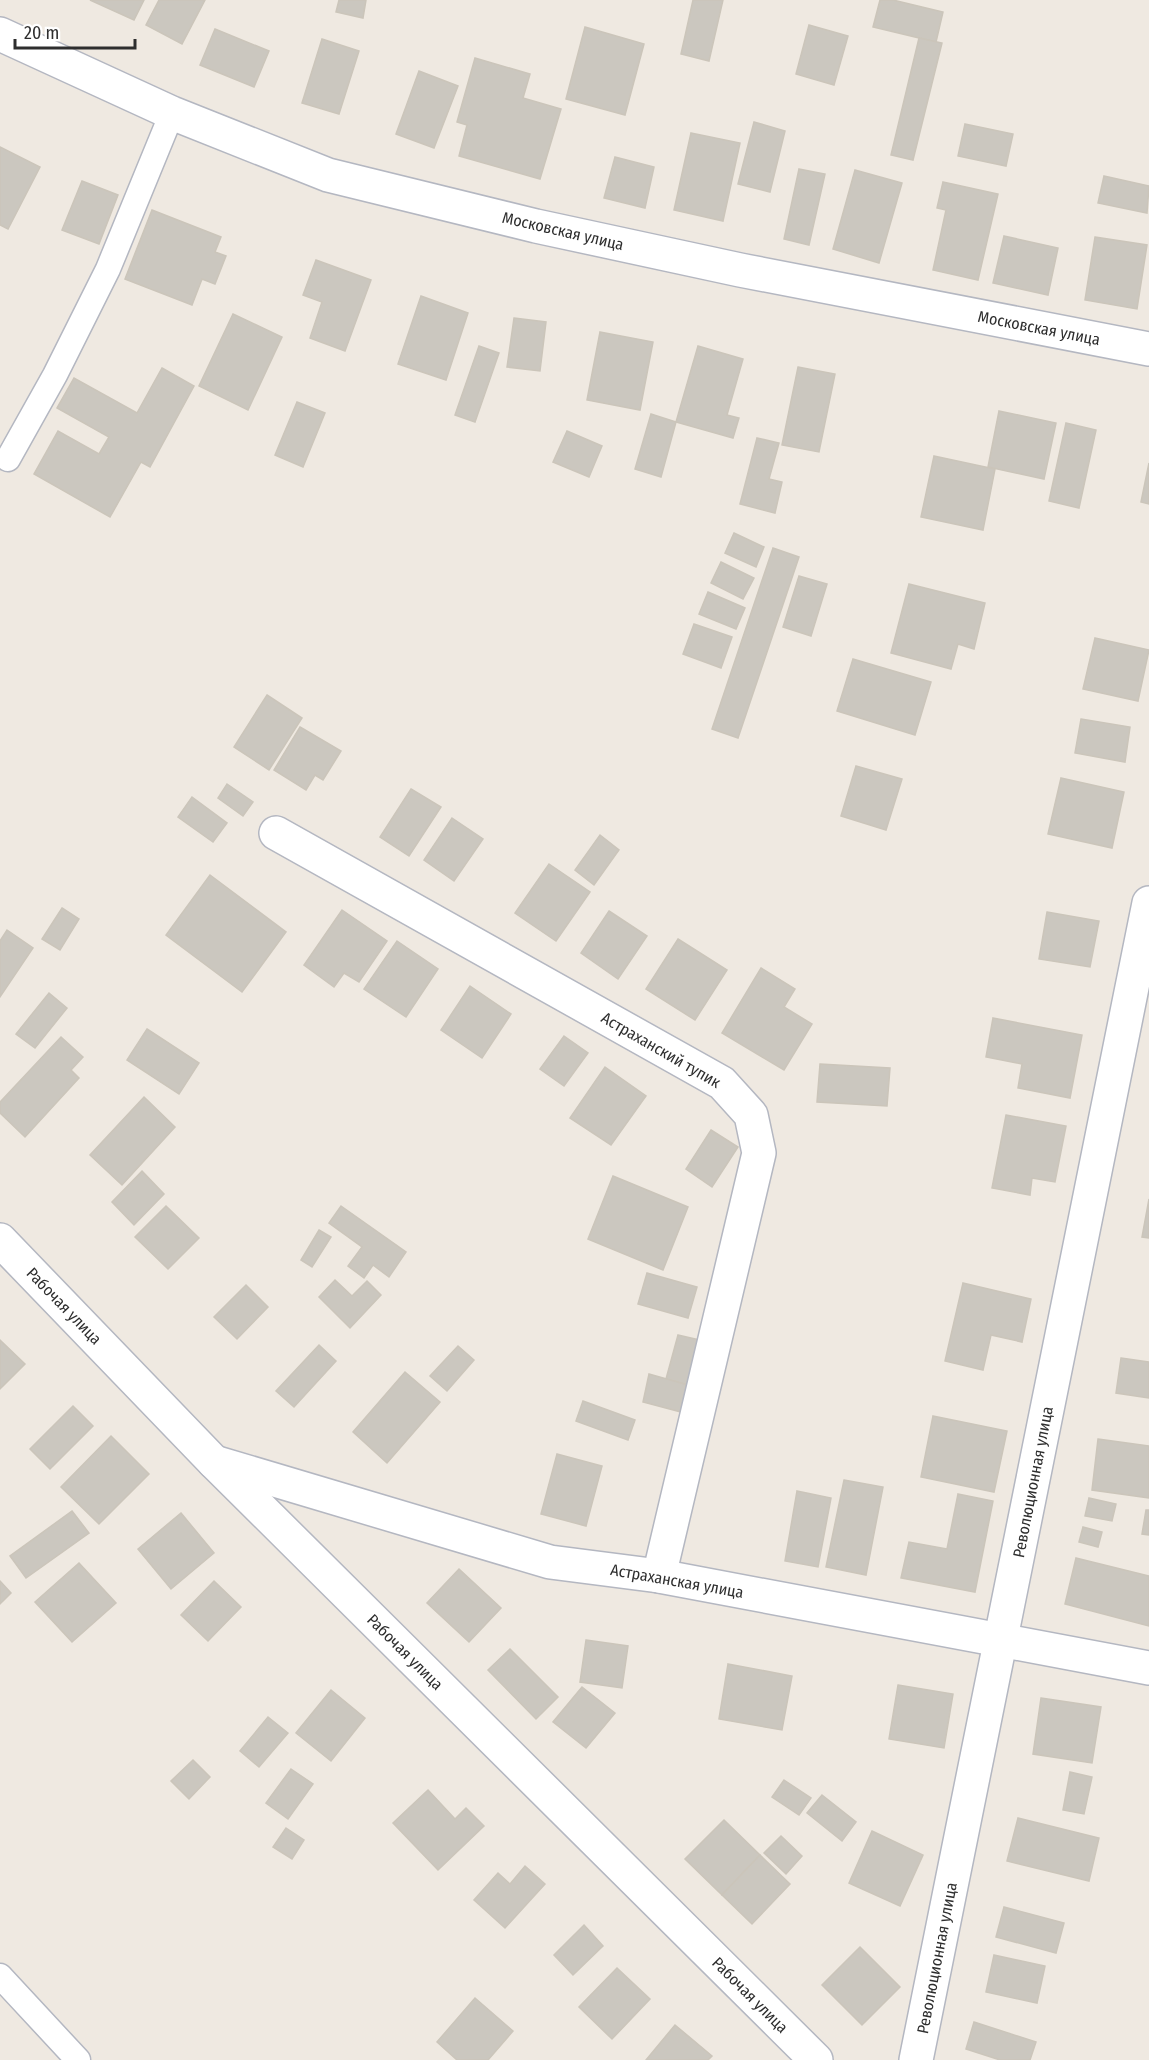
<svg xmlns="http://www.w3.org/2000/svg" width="1149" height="2060" font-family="'Fira Sans Condensed',sans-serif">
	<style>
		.building { fill: #cbc7bf; stroke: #cbc5ba; stroke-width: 1.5 }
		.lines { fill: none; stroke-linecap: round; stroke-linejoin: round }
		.service-casing { stroke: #b4b7c1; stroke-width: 27 }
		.minor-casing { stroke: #b4b7c1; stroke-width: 36 }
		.tertiary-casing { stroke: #b4b7c1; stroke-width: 36 }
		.service { stroke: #fff; stroke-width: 24 }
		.minor { stroke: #fff; stroke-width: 33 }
		.tertiary { stroke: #fff; stroke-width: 33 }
		.labels { text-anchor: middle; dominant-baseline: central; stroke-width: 4.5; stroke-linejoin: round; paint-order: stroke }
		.street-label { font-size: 16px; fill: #2e2e2e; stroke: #fff }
	</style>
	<rect width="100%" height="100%" fill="#efe9e1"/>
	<g class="building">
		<polygon points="90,0 144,0 134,20"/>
		<polygon points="159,0 205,0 182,44 146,25"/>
		<polygon points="339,0 366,0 363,18 336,12"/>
		<polygon points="693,0 723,0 709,61 681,54"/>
		<polygon points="880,0 893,0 943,12 936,42 873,27"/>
		<polygon points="809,25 848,36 834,85 796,74"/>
		<polygon points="585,27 644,44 625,115 566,99"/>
		<polygon points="215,29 269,51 254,87 200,65"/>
		<polygon points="919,38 942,43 913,160 891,155"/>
		<polygon points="322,39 359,51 339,114 302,103"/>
		<polygon points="475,58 530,74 523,98 561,109 540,179 459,156 467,125 457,122"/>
		<polygon points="419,71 458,86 434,148 396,134"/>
		<polygon points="754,122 785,131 770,192 738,184"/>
		<polygon points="965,124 1013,134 1006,166 958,156"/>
		<polygon points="691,133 740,143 723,221 674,210"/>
		<polygon points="0,147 40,167 8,229 0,225"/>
		<polygon points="615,157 654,167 645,208 604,198"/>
		<polygon points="799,169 825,174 809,245 784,239"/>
		<polygon points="855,170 902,183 879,263 833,249"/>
		<polygon points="1104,176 1149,186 1147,213 1098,203"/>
		<polygon points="82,181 118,195 99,244 62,230"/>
		<polygon points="943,182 998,194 978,280 933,270 946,210 937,208"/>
		<polygon points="152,210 221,237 215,252 226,256 215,284 202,279 192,305 125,279"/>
		<polygon points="1004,236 1058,248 1048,295 993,283"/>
		<polygon points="1095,237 1147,245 1137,309 1085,300"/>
		<polygon points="316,260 371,280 345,351 310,338 322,302 303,295"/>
		<polygon points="421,296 468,313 446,380 398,364"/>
		<polygon points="233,314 282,337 248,410 199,386"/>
		<polygon points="514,318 546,322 540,371 507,367"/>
		<polygon points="600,332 653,342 640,410 587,400"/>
		<polygon points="479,346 499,353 475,422 455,415"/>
		<polygon points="698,346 743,359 727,415 739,418 733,438 676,422"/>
		<polygon points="798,367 835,374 819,452 782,445"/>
		<polygon points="162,368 194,386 150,467 141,462 110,517 34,474 58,431 99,454 109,437 57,408 74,378 137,413"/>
		<polygon points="297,402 325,413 303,467 275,455"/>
		<polygon points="999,411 1056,423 1044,479 988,467"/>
		<polygon points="651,414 676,422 661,477 635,469"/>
		<polygon points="1066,423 1096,430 1079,508 1049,501"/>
		<polygon points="567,431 602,446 589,477 553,462"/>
		<polygon points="757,438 779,443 769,479 782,482 775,513 740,504"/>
		<polygon points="934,456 995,469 983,530 921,517"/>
		<polygon points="1149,463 1149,504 1141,502"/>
		<polygon points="734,533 764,547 756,567 725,553"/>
		<polygon points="773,548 799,557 738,738 712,729"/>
		<polygon points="721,562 754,578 743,599 711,583"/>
		<polygon points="799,576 827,584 811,636 783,627"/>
		<polygon points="909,584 985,603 974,649 958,644 951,669 891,653"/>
		<polygon points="708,592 745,608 736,629 699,614"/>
		<polygon points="694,624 732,637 721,668 683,654"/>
		<polygon points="1095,638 1149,650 1138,701 1083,689"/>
		<polygon points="853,659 931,682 915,735 837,711"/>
		<polygon points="267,695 302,718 269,770 234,747"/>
		<polygon points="1081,719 1130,727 1125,762 1075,753"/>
		<polygon points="300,727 341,751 323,780 315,775 306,790 274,770"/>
		<polygon points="856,766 902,779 886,830 841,816"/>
		<polygon points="1061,778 1124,792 1112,848 1048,834"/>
		<polygon points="227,784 253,802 243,816 218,798"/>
		<polygon points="411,789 441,807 409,856 380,837"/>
		<polygon points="192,797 227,823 213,842 178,817"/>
		<polygon points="452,818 483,839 454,881 424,860"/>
		<polygon points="600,835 619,850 594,885 575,870"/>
		<polygon points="549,864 590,892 556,941 515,913"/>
		<polygon points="210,875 286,932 242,992 166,935"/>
		<polygon points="62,908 79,919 60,950 42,939"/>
		<polygon points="342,910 387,941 359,982 344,973 334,987 304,965"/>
		<polygon points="609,911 647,936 618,979 581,953"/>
		<polygon points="1047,912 1099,921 1090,967 1039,959"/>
		<polygon points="7,930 33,948 0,997 0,941"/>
		<polygon points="678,939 727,970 695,1020 646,989"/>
		<polygon points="397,941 438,969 406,1017 364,989"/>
		<polygon points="761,968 795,989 784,1007 812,1024 784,1070 722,1033"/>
		<polygon points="470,986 511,1014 482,1058 441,1030"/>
		<polygon points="49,993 67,1008 35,1048 16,1034"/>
		<polygon points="993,1018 1082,1035 1070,1098 1018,1088 1022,1064 986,1057"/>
		<polygon points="147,1029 199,1063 179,1094 127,1060"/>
		<polygon points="564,1036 588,1053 564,1086 540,1069"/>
		<polygon points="61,1037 83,1057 71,1070 79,1078 25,1137 0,1113 0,1102"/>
		<polygon points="820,1064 890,1068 887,1106 817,1102"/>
		<polygon points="605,1067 646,1096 611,1145 570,1118"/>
		<polygon points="144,1097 175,1127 122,1185 90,1155"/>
		<polygon points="1006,1115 1066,1126 1055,1182 1032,1178 1030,1195 992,1188"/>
		<polygon points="711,1130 738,1147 712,1187 686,1169"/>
		<polygon points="142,1171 164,1194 134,1225 112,1202"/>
		<polygon points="613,1176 688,1207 663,1270 588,1239"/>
		<polygon points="1149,1199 1149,1238 1142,1237"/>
		<polygon points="166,1206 199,1238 168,1269 135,1237"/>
		<polygon points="341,1206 406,1252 389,1277 373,1265 364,1278 348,1266 362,1247 329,1223"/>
		<polygon points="319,1230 331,1237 312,1267 301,1260"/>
		<polygon points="647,1273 697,1287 688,1318 638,1304"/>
		<polygon points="335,1280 352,1296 367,1281 381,1295 350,1328 319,1297"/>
		<polygon points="963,1283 1031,1299 1022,1342 991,1335 983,1370 945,1361"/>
		<polygon points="246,1285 268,1307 237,1339 214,1317"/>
		<polygon points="678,1335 700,1340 688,1385 666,1379"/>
		<polygon points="0,1340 25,1364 0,1389"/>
		<polygon points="319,1345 336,1361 294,1407 276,1391"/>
		<polygon points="458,1346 474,1360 447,1391 430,1376"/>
		<polygon points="1121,1358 1149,1362 1149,1398 1116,1393"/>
		<polygon points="405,1372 440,1402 387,1463 353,1432"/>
		<polygon points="649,1374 688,1385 681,1412 643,1402"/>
		<polygon points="583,1401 635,1420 628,1440 576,1421"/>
		<polygon points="73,1406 93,1426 50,1469 30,1449"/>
		<polygon points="933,1416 1007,1431 994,1492 921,1477"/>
		<polygon points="111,1436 149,1474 99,1524 61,1487"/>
		<polygon points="1098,1439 1149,1446 1149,1498 1092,1490"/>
		<polygon points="557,1454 602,1466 586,1526 541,1514"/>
		<polygon points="844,1480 883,1487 866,1575 826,1567"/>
		<polygon points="797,1491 831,1498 818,1567 785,1561"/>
		<polygon points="958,1494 993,1501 975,1592 901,1578 909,1542 947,1549"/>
		<polygon points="1089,1498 1116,1504 1112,1521 1085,1516"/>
		<polygon points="1146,1510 1149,1510 1149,1535 1142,1534"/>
		<polygon points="72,1511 89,1533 26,1578 10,1556"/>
		<polygon points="181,1513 214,1553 171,1589 138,1549"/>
		<polygon points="1083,1527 1102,1532 1098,1547 1079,1542"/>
		<polygon points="1076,1558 1149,1576 1149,1626 1065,1604"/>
		<polygon points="79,1563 116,1603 72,1642 35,1602"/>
		<polygon points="459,1569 501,1608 469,1642 427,1603"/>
		<polygon points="0,1581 11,1593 0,1604"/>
		<polygon points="214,1581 241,1607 208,1641 181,1615"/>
		<polygon points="586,1640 628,1646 622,1688 580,1682"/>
		<polygon points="510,1649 558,1697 536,1719 488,1670"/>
		<polygon points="728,1664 792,1676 782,1730 719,1719"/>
		<polygon points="898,1685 953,1694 944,1748 889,1739"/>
		<polygon points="582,1687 615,1713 586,1748 553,1722"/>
		<polygon points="331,1690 365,1718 331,1761 296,1733"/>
		<polygon points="1041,1698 1101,1707 1092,1763 1033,1754"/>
		<polygon points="268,1717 288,1733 259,1767 240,1751"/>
		<polygon points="193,1760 210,1777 189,1799 171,1781"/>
		<polygon points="291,1769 313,1784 288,1819 266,1803"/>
		<polygon points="1070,1772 1092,1777 1084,1814 1063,1810"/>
		<polygon points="784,1780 811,1798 799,1815 772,1797"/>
		<polygon points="428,1790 455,1819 466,1808 484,1826 438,1870 393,1823"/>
		<polygon points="822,1795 856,1822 842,1841 807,1813"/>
		<polygon points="1018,1818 1099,1838 1089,1881 1007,1861"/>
		<polygon points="724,1820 760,1855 722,1895 685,1859"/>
		<polygon points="286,1828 304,1840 292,1859 273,1847"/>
		<polygon points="872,1831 923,1855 900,1906 849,1883"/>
		<polygon points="781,1836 802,1856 786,1874 764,1853"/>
		<polygon points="760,1855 790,1884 752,1924 722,1895"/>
		<polygon points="525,1866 545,1884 505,1928 474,1900 498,1873 510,1884"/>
		<polygon points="1004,1907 1064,1923 1056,1953 996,1937"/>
		<polygon points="584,1925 603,1946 573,1975 554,1955"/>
		<polygon points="860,1947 900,1987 862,2025 822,1985"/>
		<polygon points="994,1955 1045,1966 1037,2003 986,1992"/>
		<polygon points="617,1968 650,1999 612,2039 579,2007"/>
		<polygon points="475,1998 513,2031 488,2060 457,2060 437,2042"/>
		<polygon points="974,2022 1036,2042 1030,2060 1000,2060 966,2049"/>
		<polygon points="675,2025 712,2056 708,2060 646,2060"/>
	</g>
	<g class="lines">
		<defs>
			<g id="service">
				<polyline points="8,459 55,375 108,269 172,113"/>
				<polyline points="0,1976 78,2060"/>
			</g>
			<g id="minor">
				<polyline points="0,34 172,113 328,175 536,226 740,270 1149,349"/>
				<polyline points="276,833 722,1083 751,1115 759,1153 659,1576"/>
				<polyline points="214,1462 550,1562 659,1576 1149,1668"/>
				<polyline points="916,2060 1149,903"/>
			</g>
			<polyline id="tertiary" points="0,1240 214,1462 816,2060"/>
		</defs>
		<use href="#service" class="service-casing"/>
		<use href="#minor" class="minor-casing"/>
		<use href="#tertiary" class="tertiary-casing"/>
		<use href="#service" class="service"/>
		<use href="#minor" class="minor"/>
		<use href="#tertiary" class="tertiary"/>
	</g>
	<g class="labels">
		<g class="street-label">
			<text transform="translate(563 231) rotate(13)">Московская улица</text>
			<text transform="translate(1039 328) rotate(11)">Московская улица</text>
			<text transform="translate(661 1050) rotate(30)">Астраханский тупик</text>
			<text transform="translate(64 1306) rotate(46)">Рабочая улица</text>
			<text transform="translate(1033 1482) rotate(-79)">Революционная улица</text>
			<text transform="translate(677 1581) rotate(10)">Астраханская улица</text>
			<text transform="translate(405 1652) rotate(45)">Рабочая улица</text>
			<text transform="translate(937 1958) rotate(-79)">Революционная улица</text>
			<text transform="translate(750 1995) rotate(45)">Рабочая улица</text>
		</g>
	</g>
	<path d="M15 39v9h120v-9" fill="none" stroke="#2e2e2e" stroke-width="3"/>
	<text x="24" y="39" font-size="18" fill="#2e2e2e" stroke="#ffffff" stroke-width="4.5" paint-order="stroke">20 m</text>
</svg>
